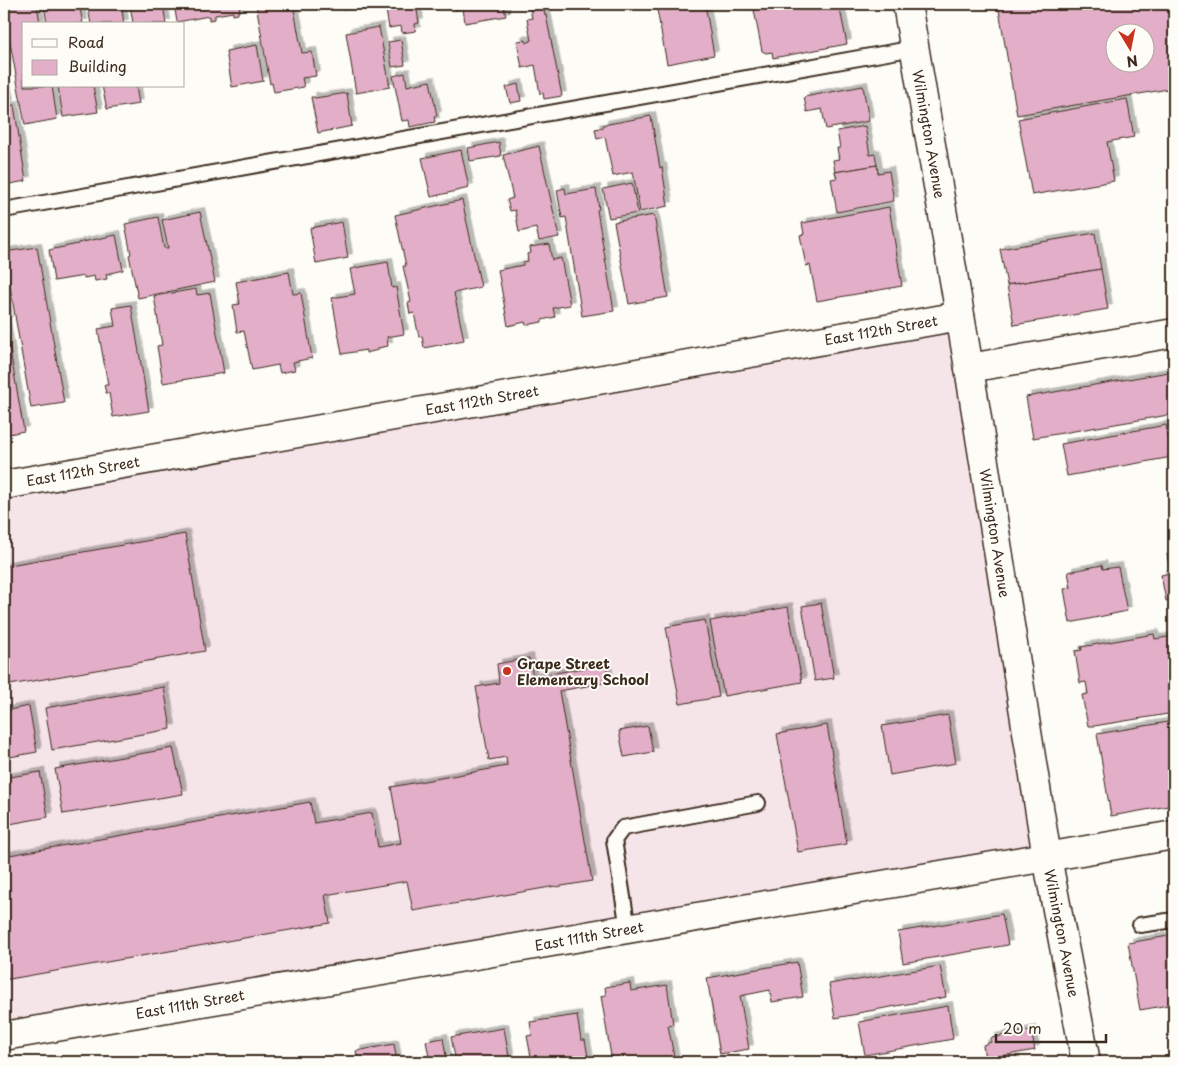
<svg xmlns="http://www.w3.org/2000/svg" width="1178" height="1066" font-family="'Playpen Sans',sans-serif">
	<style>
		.built { fill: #f5e5e9 }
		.building { fill: #e3aec7; stroke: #3b2a1e; fill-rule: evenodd; filter: url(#shadow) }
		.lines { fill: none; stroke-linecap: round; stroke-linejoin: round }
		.lane-casing { stroke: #3b2a1e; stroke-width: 18 }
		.street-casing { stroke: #3b2a1e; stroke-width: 31 }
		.secondary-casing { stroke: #3b2a1e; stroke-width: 31 }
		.lane { stroke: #fdfcf7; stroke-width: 14 }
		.street { stroke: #fdfcf7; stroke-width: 28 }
		.secondary { stroke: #fdfcf7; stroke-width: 28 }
		.poi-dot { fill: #c8321e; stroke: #fdfcf7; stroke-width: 2 }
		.labels { text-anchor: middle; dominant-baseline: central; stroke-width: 4; stroke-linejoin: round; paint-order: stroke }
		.street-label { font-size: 14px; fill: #3b2a1e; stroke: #fdfcf7 }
		.poi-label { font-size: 14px; font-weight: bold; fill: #3b2a1e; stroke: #fdfcf7; text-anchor: start }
	</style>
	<defs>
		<filter id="shadow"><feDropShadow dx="4.5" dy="-4.5" stdDeviation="0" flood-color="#0004"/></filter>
	</defs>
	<rect width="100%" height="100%" fill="#fdfcf7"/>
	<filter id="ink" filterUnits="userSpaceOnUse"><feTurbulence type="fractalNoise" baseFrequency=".02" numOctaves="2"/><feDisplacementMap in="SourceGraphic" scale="10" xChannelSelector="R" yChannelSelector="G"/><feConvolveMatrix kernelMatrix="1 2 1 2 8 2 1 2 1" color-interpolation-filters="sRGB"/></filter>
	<g filter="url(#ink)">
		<polygon class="built" points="953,324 1040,851 4,1030 4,491"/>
		<g class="building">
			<polygon points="4,4 37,4 40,24 24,24 24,86 52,86 57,119 25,125 4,9"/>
			<polygon points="44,4 79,4 83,24 47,24"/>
			<polygon points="87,4 121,4 124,24 91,24"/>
			<polygon points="130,4 163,4 166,24 133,24"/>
			<polygon points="174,4 239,4 240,11 238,11 238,14 233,15 233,12 215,15 215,19 209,20 209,16 177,22"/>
			<polygon points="256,4 293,4 302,53 312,52 316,76 302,78 304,87 274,92 272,83 270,84"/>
			<polygon points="342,4 375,4 375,5 343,10"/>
			<polygon points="385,4 416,4 419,23 415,24 416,31 402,33 401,26 389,28"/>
			<polygon points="454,4 503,4 506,16 465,23 463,8 455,10"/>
			<polygon points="656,4 705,4 714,55 667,64"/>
			<polygon points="765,4 839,4 847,44 773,58 772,52 766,53 762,51 754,10 760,5"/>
			<path d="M 998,4 L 1174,4 L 1174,88 L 1017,115 ZM 1116,32 L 1146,32 L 1146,62 L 1116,62 Z"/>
			<polygon points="543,6 545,15 546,15 562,96 544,99 543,93 540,94 535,65 522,68 517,41 526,40 526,43 531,41 527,19 532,18 530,9"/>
			<polygon points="379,27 390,87 356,93 346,33"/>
			<polygon points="401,40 405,65 392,67 388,42"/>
			<polygon points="257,45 263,81 232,87 226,51"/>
			<polygon points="405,73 407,86 430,81 437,116 434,116 435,122 410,127 409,120 402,121 393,76"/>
			<polygon points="4,78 9,104 4,105"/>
			<polygon points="518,84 521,101 510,103 506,87"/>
			<polygon points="58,86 93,86 98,112 63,117"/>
			<polygon points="102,86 136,86 139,104 107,109"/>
			<polygon points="863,86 869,121 826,129 822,109 807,112 804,97"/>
			<polygon points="347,93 352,126 318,133 311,97 315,97 315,98"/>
			<polygon points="1127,99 1134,137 1107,142 1114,181 1032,195 1018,119"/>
			<polygon points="14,105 26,181 4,185 4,107"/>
			<polygon points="651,116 660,168 662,167 668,206 640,212 633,172 613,176 605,137 597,139 595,129 604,127 603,125"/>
			<polygon points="865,126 870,155 875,154 877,165 835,172 833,160 839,159 837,148 840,148 837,131"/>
			<polygon points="499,142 501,156 470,161 468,148"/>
			<polygon points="539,146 559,237 539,241 536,228 519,232 515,210 510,211 507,200 513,198 503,155"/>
			<polygon points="461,150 469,188 431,197 422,158"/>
			<polygon points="877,165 878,173 889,171 894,201 837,212 831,179 837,178 835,172"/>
			<polygon points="632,183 638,213 609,218 603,189"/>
			<polygon points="565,188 566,194 596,189 599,209 597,210 614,311 582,316 566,217 562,218 557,190"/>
			<polygon points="462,200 481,287 454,293 464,340 424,348 422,336 419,337 414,313 410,314 408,303 411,302 403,266 406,266 395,215"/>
			<polygon points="889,207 902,286 817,301 810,265 806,266 800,235 804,234 802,223"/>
			<polygon points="200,212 215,282 138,298 129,255 131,254 125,224 158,217 164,248 168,248 162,220"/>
			<polygon points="654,215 668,297 629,304 614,222"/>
			<polygon points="342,222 348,258 316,264 310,228"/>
			<polygon points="1095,233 1101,269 1007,285 1000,249"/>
			<polygon points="116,235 123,270 106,274 107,279 95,281 94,276 84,278 84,276 54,281 49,250 78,244 78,243"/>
			<polygon points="549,244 552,260 561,258 570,305 553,308 555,317 542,320 542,322 526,325 525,322 508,326 498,270 523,265 523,262 528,261 527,254 531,253 530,247"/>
			<polygon points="37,247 64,403 31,408 4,252"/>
			<polygon points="388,262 392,288 396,287 404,334 387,337 388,346 378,348 378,350 366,353 366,350 342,354 332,298 355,294 350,269"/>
			<polygon points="1101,269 1108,309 1014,325 1007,285"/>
			<polygon points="289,272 293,294 301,293 312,358 293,362 295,370 280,373 278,365 252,370 244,331 237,332 233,305 240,304 236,282"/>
			<polygon points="196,289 197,295 210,293 224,373 163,383 157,346 162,345 154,296"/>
			<polygon points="4,294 8,321 5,321 24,431 4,435"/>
			<polygon points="131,305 149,411 113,417 109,393 106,393 104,385 108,385 98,329 115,326 112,308"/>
			<polygon points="1174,371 1174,414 1033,438 1026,397"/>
			<polygon points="1166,425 1172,457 1067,476 1061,444"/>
			<polygon points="185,534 205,651 4,686 4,566"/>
			<polygon points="1174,553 1174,599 1166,601 1161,575 1170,573 1167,554"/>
			<polygon points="1102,565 1103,569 1118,567 1127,611 1070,623 1064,589 1071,588 1068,572"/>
			<polygon points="821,603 834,678 815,681 802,606"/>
			<polygon points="788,607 802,682 724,696 710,621"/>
			<polygon points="705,620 719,697 680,704 666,627"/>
			<polygon points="1154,634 1155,639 1174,636 1174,713 1094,726 1088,726 1082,695 1088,694 1086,682 1080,683 1075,651 1082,650 1081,647"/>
			<polygon points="529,658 533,677 606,664 609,682 559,691 592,881 556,887 556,886 413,911 407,881 325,895 330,923 4,980 4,856 310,802 314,823 372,813 378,847 401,843 391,787 507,766 506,757 489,760 476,687 499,683 497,664"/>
			<polygon points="164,687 171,729 52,750 45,708"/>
			<polygon points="29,706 37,752 4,758 4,711"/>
			<polygon points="948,715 956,763 890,775 882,726"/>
			<polygon points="1174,721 1174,805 1111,816 1097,734"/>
			<polygon points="827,725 847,844 798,852 777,734"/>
			<polygon points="648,726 653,752 624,757 619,731"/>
			<polygon points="173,748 183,794 63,814 55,769"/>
			<polygon points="40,772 48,817 4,825 4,778"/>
			<polygon points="1002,914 1008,945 903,963 898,932"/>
			<polygon points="1174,935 1174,1004 1140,1010 1128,943"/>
			<polygon points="797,962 803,997 772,1002 770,990 740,996 749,1049 720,1054 707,978"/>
			<polygon points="940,966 946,997 858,1013 858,1014 835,1018 829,984 852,980 852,981"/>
			<polygon points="630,983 631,991 667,985 673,1024 668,1025 675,1062 612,1062 601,996 606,995 605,987"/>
			<polygon points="948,1006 953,1039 865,1055 859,1022"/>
			<polygon points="577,1015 581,1040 585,1040 589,1062 532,1062 527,1036 532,1035 530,1022"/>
			<polygon points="504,1028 510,1062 456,1062 451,1037"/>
			<polygon points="1031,1030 1035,1050 985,1059 983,1045 991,1042 991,1038"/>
			<polygon points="443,1038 447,1062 430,1062 426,1041"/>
			<polygon points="394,1044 397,1062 358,1062 356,1051"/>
		</g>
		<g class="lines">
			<defs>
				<g id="lane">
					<polyline points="4,210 915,48"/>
					<polyline points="1140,925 1174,920"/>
					<polyline points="628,929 614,840 623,828 758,803"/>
				</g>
				<g id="street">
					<polyline points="969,368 1174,333"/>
					<polyline points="4,485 960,316"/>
					<polyline points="4,1036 1174,835"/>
				</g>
				<polyline id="secondary" points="907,4 969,368 1047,857 1086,1062"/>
			</defs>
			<use href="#lane" class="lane-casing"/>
			<use href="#street" class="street-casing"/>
			<use href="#secondary" class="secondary-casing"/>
			<use href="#lane" class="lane"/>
			<use href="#street" class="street"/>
			<use href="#secondary" class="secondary"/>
		</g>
	</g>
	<circle class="poi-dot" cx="507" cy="671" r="5"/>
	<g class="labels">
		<g class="street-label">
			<text transform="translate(929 134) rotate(80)">Wilmington Avenue</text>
			<text transform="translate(881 330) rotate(-10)">East 112th Street</text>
			<text transform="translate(482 400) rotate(-10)">East 112th Street</text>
			<text transform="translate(83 471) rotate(-10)">East 112th Street</text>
			<text transform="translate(995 533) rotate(81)">Wilmington Avenue</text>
			<text transform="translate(1062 933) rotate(79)">Wilmington Avenue</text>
			<text transform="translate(589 936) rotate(-10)">East 111th Street</text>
			<text transform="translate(190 1004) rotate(-10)">East 111th Street</text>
		</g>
		<g class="poi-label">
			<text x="517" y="663">Grape Street<tspan x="517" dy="16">Elementary School</tspan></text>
		</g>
	</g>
	<rect width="1178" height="1066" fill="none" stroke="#fdfcf7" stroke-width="20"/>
	<rect x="10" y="10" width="1158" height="1046" fill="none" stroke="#3b2a1e" stroke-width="2" filter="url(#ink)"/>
	<rect x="22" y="22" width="162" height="65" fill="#fdfcf7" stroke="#afa8a0"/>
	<rect x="32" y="39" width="25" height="8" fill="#fdfcf7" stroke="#afa8a0"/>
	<text x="68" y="48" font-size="15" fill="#3b2a1e">Road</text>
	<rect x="32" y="60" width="25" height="15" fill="#e3aec7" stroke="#afa8a0"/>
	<text x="68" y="72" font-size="15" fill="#3b2a1e">Building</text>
	<g transform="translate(1130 48) rotate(170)"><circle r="24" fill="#fdfcf7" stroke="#afa8a0"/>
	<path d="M0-4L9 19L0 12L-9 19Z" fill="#c8321e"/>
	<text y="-8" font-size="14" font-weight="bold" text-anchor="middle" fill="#3b2a1e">N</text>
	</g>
	<path d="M996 1034v8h110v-8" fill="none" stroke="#3b2a1e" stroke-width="2.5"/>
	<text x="1003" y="1034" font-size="15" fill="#3b2a1e" stroke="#fdfcf7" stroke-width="4" paint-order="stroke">20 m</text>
</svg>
